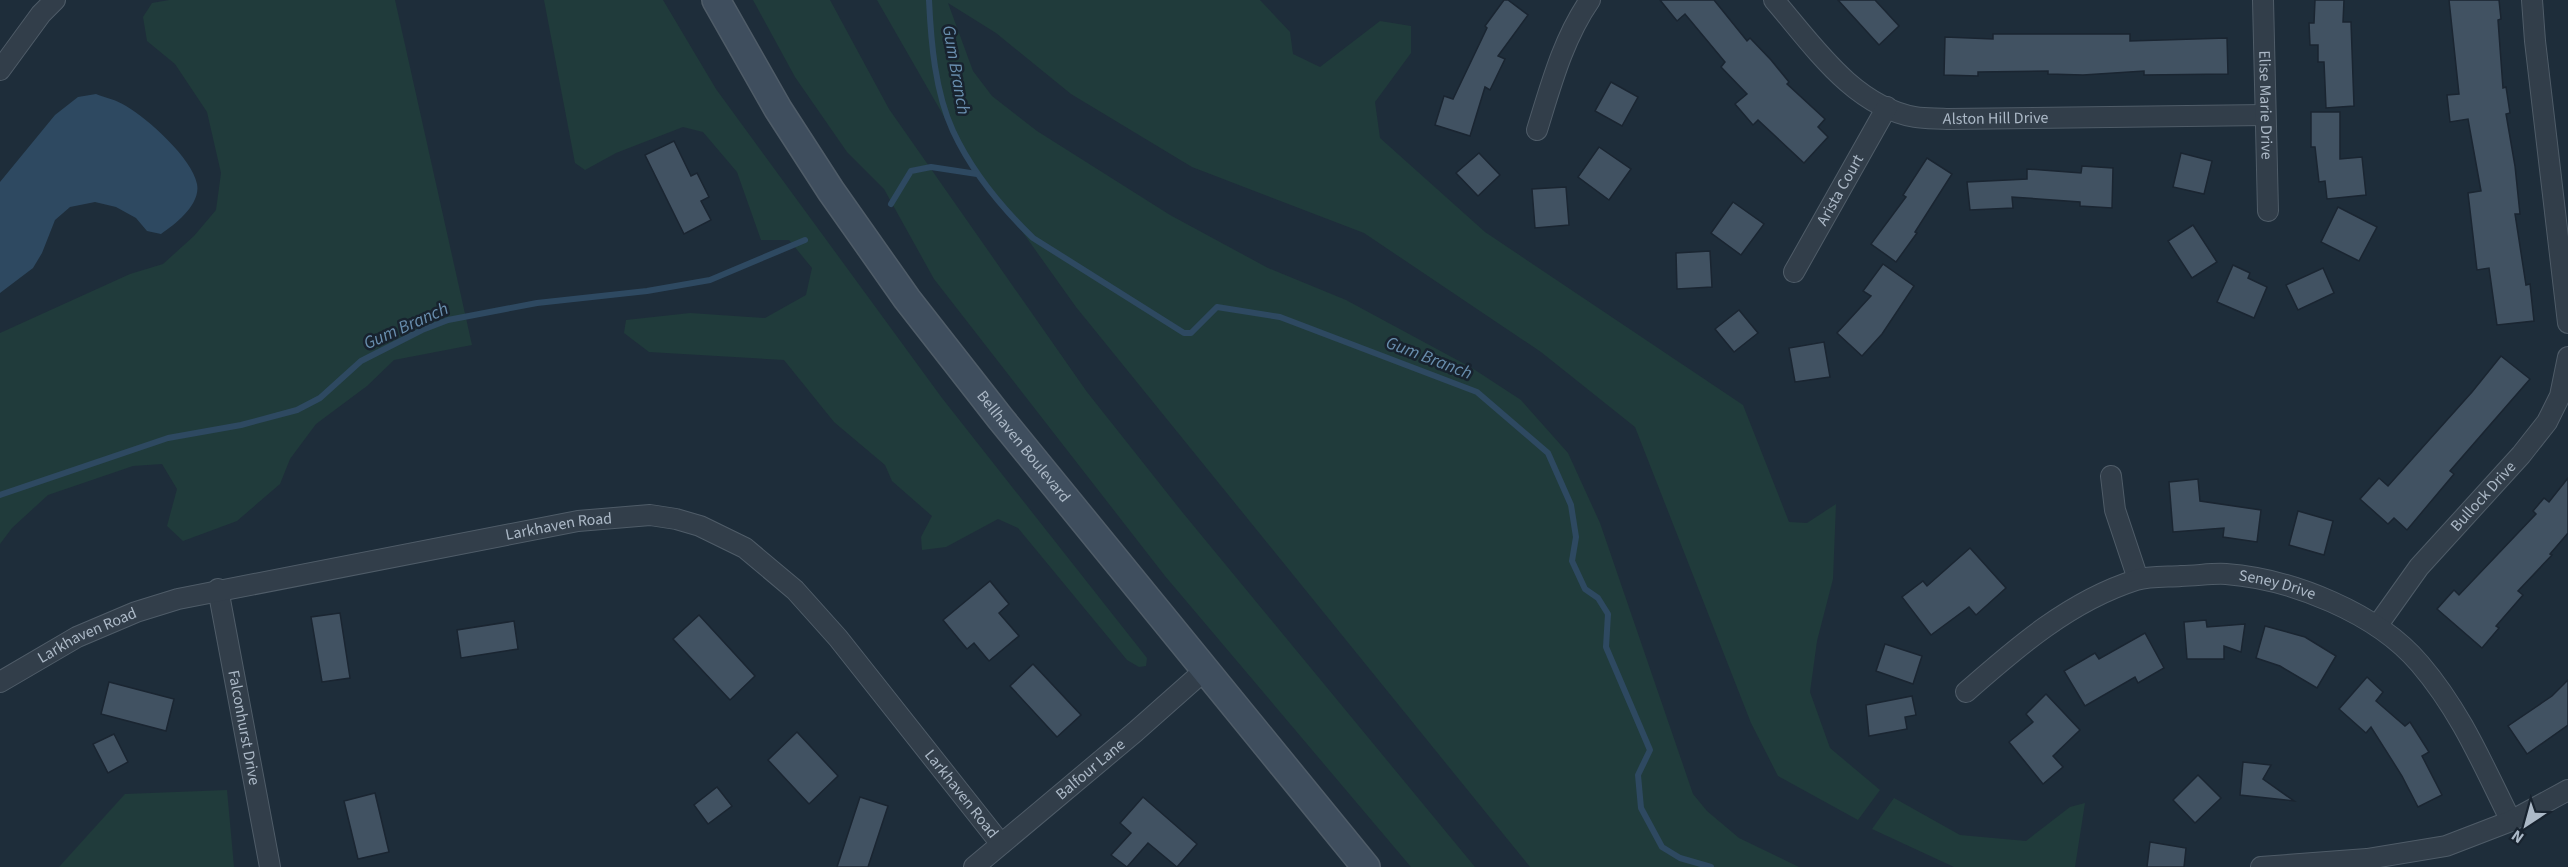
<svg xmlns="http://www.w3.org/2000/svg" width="2568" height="867" font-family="'Source Sans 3',sans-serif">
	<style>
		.green { fill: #203b3b }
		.water { fill: #2e4961 }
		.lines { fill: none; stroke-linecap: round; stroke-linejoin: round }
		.stream { stroke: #2e4961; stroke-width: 6 }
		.building { fill: #415262; stroke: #1a2531; stroke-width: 1.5 }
		.minor-casing { stroke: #4f5c68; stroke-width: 22 }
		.secondary-casing { stroke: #4f5c68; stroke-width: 30 }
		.minor { stroke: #323e4a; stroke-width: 20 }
		.secondary { stroke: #3f4e5e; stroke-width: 27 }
		.labels { text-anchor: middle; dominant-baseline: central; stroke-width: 5; stroke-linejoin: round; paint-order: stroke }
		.street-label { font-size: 16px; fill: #acb9c7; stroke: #18232f }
		.water-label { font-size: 18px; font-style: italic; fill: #698eae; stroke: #18232f }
	</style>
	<rect width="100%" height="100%" fill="#1e2d3a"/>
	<g class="green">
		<polygon points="169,0 395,0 472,345 394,360 367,386 316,424 290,459 280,484 237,521 183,541 167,526 177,489 162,464 133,466 48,495 12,528 0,544 0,333 130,274 163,264 194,236 216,210 221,173 207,112 175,64 147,41 143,17 152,3"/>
		<polygon points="544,0 663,0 716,89 942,398 1147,658 1146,666 1139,667 1127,660 1018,528 998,519 946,547 922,550 921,537 932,516 892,481 885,465 834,422 784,360 649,352 624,333 626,320 690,313 765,318 806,295 812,268 789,240 761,240 737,172 703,132 683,127 616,153 585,170 575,163"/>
		<polygon points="753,0 830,0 889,109 1087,392 1183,513 1475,867 1411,867 1165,576 934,279 884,189 847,152 795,77"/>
		<polygon points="877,0 1260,0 1290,32 1293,54 1320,67 1380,21 1411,26 1411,53 1375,102 1380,138 1485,232 1743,405 1789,522 1807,523 1836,504 1833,579 1817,641 1810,692 1830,748 1880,790 1858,820 1778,776 1751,723 1635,427 1541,352 1364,233 1192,167 1071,94 996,33 948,3 973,71 992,96 1037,131 1170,215 1268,268 1346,300 1472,368 1521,400 1568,453 1600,523 1693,794 1707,811 1739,838 1799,867 1530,867 1076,307 1014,220 977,174"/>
		<polygon points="227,790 234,867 59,867 125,794"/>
		<polygon points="1894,798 1960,835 2026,841 2070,807 2085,803 2075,867 1954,867 1872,829"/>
	</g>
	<path class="water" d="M 96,94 C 106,98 117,100 126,106 C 148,119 192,158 197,184 C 201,204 176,224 161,234 L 147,231 L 136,218 L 116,207 L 95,202 L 70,207 L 55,220 L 42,253 L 33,268 L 0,293 L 0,182 L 55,115 L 78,97 Z"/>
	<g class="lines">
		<g class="stream">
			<path d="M 929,0 C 931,42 935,92 953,131 C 972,172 1001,207 1033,238 L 1184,333 L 1191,333 L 1217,307 L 1280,317 L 1477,392 L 1548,453 L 1571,505 L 1576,537 L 1572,561 L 1585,589 L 1598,598 L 1608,614 L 1606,647 L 1650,750 L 1638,775 L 1641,808 L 1662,847 L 1680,858 L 1711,867"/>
			<polyline points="891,204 911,171 931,167 977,174"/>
			<polyline points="0,495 168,438 241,425 297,410 320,398 361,361 422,330 448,320 537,303 647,291 710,280 805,240"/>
		</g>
	</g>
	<g class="building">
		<polygon points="1504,0 1508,0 1528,15 1498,56 1505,59 1490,90 1485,87 1470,136 1435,125 1444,96 1453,99 1487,28 1485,26"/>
		<polygon points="1660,0 1714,0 1747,41 1750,38 1771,60 1789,82 1787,84 1825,119 1818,127 1828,137 1804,163 1758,120 1753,125 1735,104 1747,94 1721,67 1725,62 1685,14 1677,21"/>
		<polygon points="1838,0 1875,0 1899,26 1879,45"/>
		<polygon points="2315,0 2344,0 2343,22 2351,22 2354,106 2326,108 2324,62 2318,62 2318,45 2310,45 2309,23 2314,23"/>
		<polygon points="2449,0 2499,0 2501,19 2498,20 2503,88 2506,87 2510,113 2506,114 2515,166 2520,214 2515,214 2526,285 2530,284 2534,321 2497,325 2489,268 2477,270 2468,193 2481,191 2468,119 2450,122 2447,95 2459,94"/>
		<polygon points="1993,34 2130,34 2130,41 2227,38 2228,74 2144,75 2144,71 2083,75 2048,74 2048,71 1978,72 1978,76 1944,75 1945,37 1993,39"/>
		<polygon points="1611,82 1638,97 1622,126 1595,111"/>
		<polygon points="2311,112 2340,112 2340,159 2362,157 2366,195 2327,199 2325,181 2319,182 2315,147 2311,147"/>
		<polygon points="674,141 691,176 697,173 709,197 701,201 711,220 684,234 645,155"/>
		<polygon points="1599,147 1631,169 1609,200 1578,177"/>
		<polygon points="1479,153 1500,175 1478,196 1456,173"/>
		<polygon points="2181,153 2212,161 2204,194 2173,187"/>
		<polygon points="1927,158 1952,174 1915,232 1917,233 1896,262 1871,244 1906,197 1903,195"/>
		<polygon points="2082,166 2113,168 2112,208 2080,206 2080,202 2012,197 2013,208 1970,210 1967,182 2027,179 2027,169 2081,173"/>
		<polygon points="1566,187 1569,225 1535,228 1532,189"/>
		<polygon points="1733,202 1764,224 1741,255 1711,233"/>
		<polygon points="2338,207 2377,227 2359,261 2321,242"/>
		<polygon points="2193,225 2217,262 2192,278 2168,241"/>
		<polygon points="1710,251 1712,287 1677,289 1676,253"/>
		<polygon points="1883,264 1914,286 1882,334 1862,356 1837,333 1871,296 1863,291"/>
		<polygon points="2233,265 2250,273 2248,278 2267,287 2254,318 2217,302"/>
		<polygon points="2323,268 2334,293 2298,310 2286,285"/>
		<polygon points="1739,310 1758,333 1734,352 1715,329"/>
		<polygon points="1824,342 1830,377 1795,382 1789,348"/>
		<polygon points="2501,356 2530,379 2450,471 2454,474 2407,530 2394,518 2388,524 2360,499 2379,478 2388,486 2472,392"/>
		<polygon points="2568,478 2568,533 2550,554 2552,555 2518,591 2523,595 2496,626 2499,628 2482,648 2437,609 2454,590 2459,595 2536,514 2533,511 2544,498 2549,502"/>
		<polygon points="2198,479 2200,501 2261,510 2257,542 2223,537 2224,528 2173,532 2169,482"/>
		<polygon points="2298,511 2333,521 2324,555 2289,545"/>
		<polygon points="1970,548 2006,588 1976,615 1969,607 1931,635 1902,597 1923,581 1927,586"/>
		<polygon points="990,581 1009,604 999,613 1019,636 989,661 974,643 967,649 943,620"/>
		<polygon points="340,613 350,678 322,682 311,617"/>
		<polygon points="699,615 755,676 730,700 673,639"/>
		<polygon points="2206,620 2207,627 2245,624 2241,652 2224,646 2224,659 2187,659 2184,622"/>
		<polygon points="514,621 518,649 461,658 457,630"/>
		<polygon points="2265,626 2305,637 2336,656 2317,688 2280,666 2256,658"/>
		<polygon points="2145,633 2164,668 2138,683 2135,677 2085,706 2064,671 2095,653 2099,659"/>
		<polygon points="1885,644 1922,656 1913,684 1876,671"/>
		<polygon points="1033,664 1081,715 1057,737 1010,686"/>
		<polygon points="2367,677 2383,692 2376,701 2405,726 2410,722 2429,752 2422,756 2442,795 2418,807 2402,776 2371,727 2366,733 2339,709"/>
		<polygon points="2568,680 2568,725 2527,754 2508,726 2552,696"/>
		<polygon points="109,682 174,699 166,731 101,714"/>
		<polygon points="2046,694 2080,730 2053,756 2063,767 2043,784 2009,742 2033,722 2026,714"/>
		<polygon points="1912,696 1916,715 1905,717 1907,729 1869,736 1866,705"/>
		<polygon points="797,732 838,776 809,804 768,760"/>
		<polygon points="114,734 128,762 108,773 93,744"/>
		<polygon points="2243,762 2271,765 2263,779 2294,801 2240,795"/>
		<polygon points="2198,775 2221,798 2195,823 2173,800"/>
		<polygon points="717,787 732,806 708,824 694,805"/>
		<polygon points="375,793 389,852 358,859 344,801"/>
		<polygon points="860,797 888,806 868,867 837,867"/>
		<polygon points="1143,797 1197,844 1177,867 1148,843 1127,867 1111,855 1131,833 1120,823"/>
		<polygon points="2150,842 2186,848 2184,867 2147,867"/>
	</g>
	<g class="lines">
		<defs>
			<g id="minor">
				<path id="s1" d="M 1774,0 C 1813,45 1853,106 1915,117 C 1926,119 1938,118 1948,119 L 2265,115"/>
				<path id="s2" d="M 2263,0 L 2268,211"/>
				<polyline points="2532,0 2535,41 2568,323"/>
				<polyline points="0,70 41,14 55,0"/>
				<path d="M 1537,130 C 1551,85 1563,39 1590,0"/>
				<path id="s3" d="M 1794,272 L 1887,107"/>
				<polyline points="2111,476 2115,510 2138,579"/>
				<path id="s4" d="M 218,589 L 270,867"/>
				<path id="s5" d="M 2377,626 L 2419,567 L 2521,455 L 2547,422 L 2560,396 L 2568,357"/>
				<path id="s6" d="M 0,682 L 77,637 L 136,612 L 178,599 L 578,521 L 650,515 L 676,519 L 700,526 L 745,548 L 795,590 L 838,638 L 1001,844"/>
				<path id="s7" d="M 1966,692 C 2017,647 2070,601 2136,580 C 2149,576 2167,577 2181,576 C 2196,576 2212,573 2226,574 C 2292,579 2377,613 2420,664 C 2461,712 2483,765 2511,821"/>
				<path id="s8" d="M 974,867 L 1135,732 L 1205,670"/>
				<polyline points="2261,867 2367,859 2446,846 2511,821 2568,790"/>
			</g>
			<g id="secondary">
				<path id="s9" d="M 716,0 L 778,109 L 831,191 L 907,299 L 1000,418 L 1366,867"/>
			</g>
		</defs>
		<use href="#minor" class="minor-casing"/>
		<use href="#secondary" class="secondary-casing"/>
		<use href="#minor" class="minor"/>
		<use href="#secondary" class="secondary"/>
	</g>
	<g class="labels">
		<g class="street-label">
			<text stroke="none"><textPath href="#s2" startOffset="105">Elise Marie Drive</textPath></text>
			<text stroke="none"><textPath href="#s1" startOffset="268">Alston Hill Drive</textPath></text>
			<text stroke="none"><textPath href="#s3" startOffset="94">Arista Court</textPath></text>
			<text stroke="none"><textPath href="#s9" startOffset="543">Bellhaven Boulevard</textPath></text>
			<text stroke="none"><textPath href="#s5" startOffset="168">Bullock Drive</textPath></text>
			<text stroke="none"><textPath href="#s6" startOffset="585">Larkhaven Road</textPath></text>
			<text stroke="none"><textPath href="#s7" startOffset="348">Seney Drive</textPath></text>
			<text stroke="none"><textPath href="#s6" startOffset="99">Larkhaven Road</textPath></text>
			<text stroke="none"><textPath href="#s4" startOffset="141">Falconhurst Drive</textPath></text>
			<text stroke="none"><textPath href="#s8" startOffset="152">Balfour Lane</textPath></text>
			<text stroke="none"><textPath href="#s6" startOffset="1107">Larkhaven Road</textPath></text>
		</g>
		<g class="water-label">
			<text transform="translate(956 70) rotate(80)">Gum Branch</text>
			<text transform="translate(406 326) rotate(-24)">Gum Branch</text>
			<text transform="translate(1429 358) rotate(21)">Gum Branch</text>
		</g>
	</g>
	<g transform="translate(2526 825) rotate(216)" stroke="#18232f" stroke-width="4.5" paint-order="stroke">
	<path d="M0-4.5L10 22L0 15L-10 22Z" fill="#acb9c7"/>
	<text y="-9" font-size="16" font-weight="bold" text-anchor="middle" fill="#acb9c7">N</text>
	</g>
</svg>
